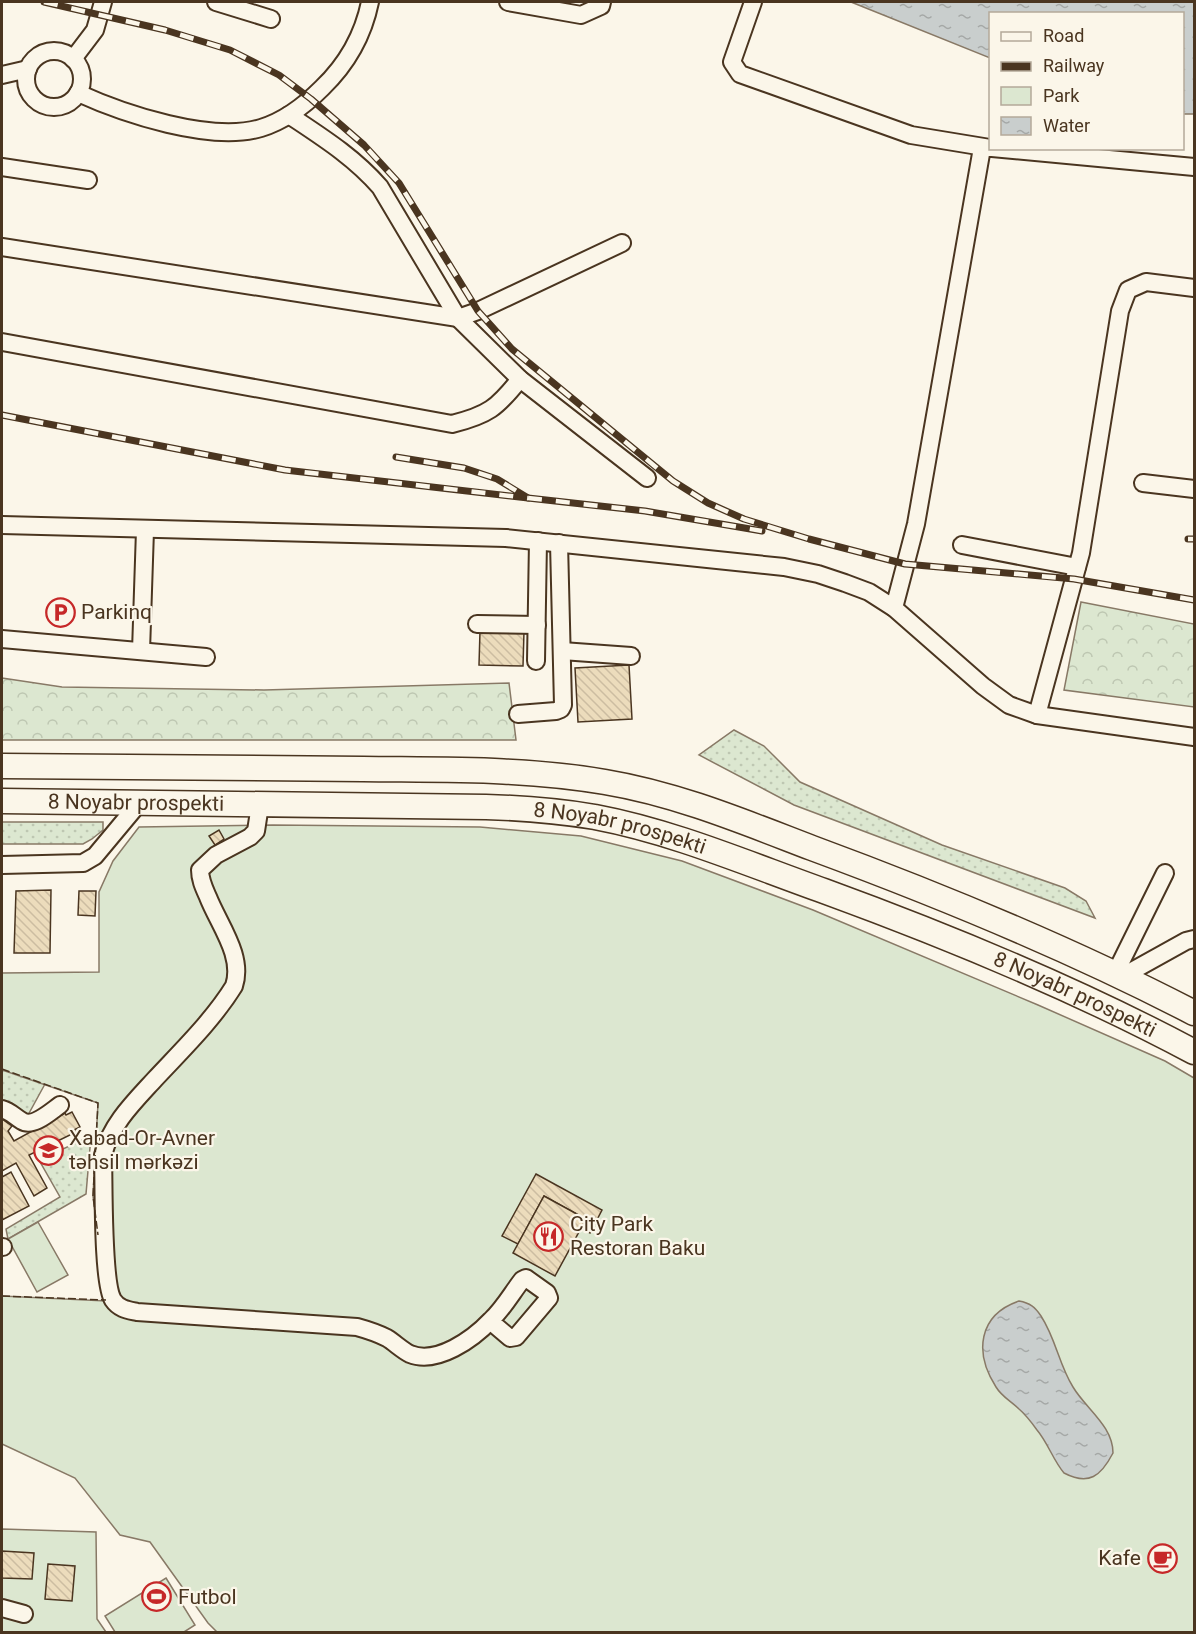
<svg xmlns="http://www.w3.org/2000/svg" width="1196" height="1634" font-family="Roboto,sans-serif">
	<style>
		.grass { fill: url(#grass-dots); stroke: #887966; stroke-width: 1.5 }
		.forest { fill: url(#forest-crowns); stroke: #887966; stroke-width: 1.5 }
		.green { fill: #dce7d0; stroke: #887966; stroke-width: 1.5 }
		.water { fill: url(#water-ripples); stroke: #887966; stroke-width: 1.5 }
		.building { fill: url(#building-back-hatch); stroke: #4a3520; stroke-width: 1.5 }
		.lines { fill: none; stroke-linecap: round; stroke-linejoin: round }
		.minor-casing { stroke: #4a3520; stroke-width: 20 }
		.highway-casing { stroke: #4a3520; stroke-width: 27 }
		.minor { stroke: #fbf6e9; stroke-width: 16 }
		.highway { stroke: #fbf6e9; stroke-width: 24 }
		.rail-casing { stroke: #4a3520; stroke-width: 7 }
		.rail { stroke: #fbf6e9; stroke-width: 4.5; stroke-dasharray: 14; stroke-linecap: butt }
		.fence { stroke: #4a3520; stroke-width: 1.5; stroke-dasharray: 8 3; stroke-linecap: butt }
		.labels { text-anchor: middle; dominant-baseline: central; stroke-width: 4.5; stroke-linejoin: round; paint-order: stroke }
		.poi-label { font-size: 21px; fill: #4a3520; stroke: #fbf6e9; text-anchor: start }
		.street-label { font-size: 21px; fill: #4a3520; stroke: #fbf6e9 }
	</style>
	<defs>
		<pattern id="grass-dots" width="8" height="8" patternUnits="userSpaceOnUse" patternTransform="scale(1.5)"><rect width="8" height="8" fill="#dce7d0"/><path d="M2 2h.1M6 6h.1" fill="none" stroke="#bec7b2" stroke-width="1.8" stroke-linecap="round"/></pattern>
		<pattern id="forest-crowns" width="20" height="18" patternUnits="userSpaceOnUse" patternTransform="scale(1.5)"><rect width="20" height="18" fill="#dce7d0"/><path d="M2 6a3 3 0 1 1 6 0M12 15a3 3 0 1 1 6 0" fill="none" stroke="#bec7b2"/></pattern>
		<pattern id="water-ripples" width="26" height="14" patternUnits="userSpaceOnUse" patternTransform="scale(1.5)"><rect width="26" height="14" fill="#c9cecd"/><path d="M2 4q2-2 4 0t4 0M15 11q2-2 4 0t4 0" fill="none" stroke="#a5a8a6"/></pattern>
		<pattern id="building-back-hatch" width="6" height="6" patternUnits="userSpaceOnUse" patternTransform="scale(1.5)"><rect width="6" height="6" fill="#ecdcbc"/><path d="M-1 5l2 2M0 0l6 6M5-1l2 2" fill="none" stroke="#ccbda1"/></pattern>
	</defs>
	<rect width="100%" height="100%" fill="#fbf6e9"/>
	<g class="grass">
		<polygon points="734,730 764,746 800,782 942,845 1065,888 1086,901 1095,918 794,805 699,755"/>
		<polygon points="2,822 103,822 103,830 92,839 83,844 2,844"/>
		<polygon points="2,1069 45,1084 28,1115 2,1102"/>
		<polygon points="91,1136 86,1194 8,1239 6,1229 60,1197 39,1160"/>
	</g>
	<g class="forest">
		<polygon points="1081,602 1194,624 1194,707 1064,690"/>
		<polygon points="2,678 62,687 264,690 509,683 516,740 2,740"/>
	</g>
	<g class="green">
		<polygon points="273,825 480,827 581,836 682,861 813,910 1038,1005 1165,1061 1194,1078 1194,1632 217,1632 208,1623 150,1542 120,1535 75,1478 2,1444 2,1296 106,1301 93,1196 98,1103 2,1070 2,973 99,972 99,892 113,861 139,827"/>
		<polygon points="38,1222 68,1275 37,1292 8,1239"/>
		<polygon points="2,1529 96,1532 97,1619 106,1632 2,1632"/>
		<polygon points="166,1578 195,1625 184,1632 115,1632 105,1616"/>
	</g>
	<g class="water">
		<polygon points="851,2 1194,2 1194,114 1183,114 1182,14 990,14 990,58"/>
		<path d="M 1019,1301 C 1030,1303 1035,1307 1041,1316 C 1056,1339 1059,1365 1073,1387 C 1086,1409 1113,1426 1113,1453 C 1101,1476 1089,1486 1064,1473 C 1053,1460 1048,1443 1037,1430 C 1032,1423 1026,1415 1019,1409 C 1011,1401 1002,1397 996,1387 C 974,1353 978,1315 1019,1301 Z"/>
	</g>
	<g class="building">
		<polygon points="480,631 524,631 523,666 479,665"/>
		<polygon points="629,665 632,719 578,722 575,668"/>
		<polygon points="219,830 224,839 215,845 209,836"/>
		<polygon points="51,890 50,953 14,953 16,891"/>
		<polygon points="79,891 96,891 95,916 78,915"/>
		<polygon points="72,1112 80,1127 74,1130 76,1132 29,1155 47,1188 34,1196 16,1163 2,1171 2,1119 12,1126 8,1131 14,1141 65,1113 66,1115"/>
		<polygon points="11,1172 29,1206 2,1220 2,1177"/>
		<polygon points="536,1174 602,1210 590,1233 581,1228 586,1219 544,1196 518,1244 502,1236"/>
		<polygon points="544,1196 586,1219 555,1276 513,1253"/>
		<polygon points="2,1551 34,1553 32,1579 2,1578"/>
		<polygon points="48,1564 75,1566 72,1601 45,1599"/>
	</g>
	<g class="lines">
		<defs>
			<g id="minor">
				<polyline points="216,2 271,19"/>
				<polyline points="508,2 581,15 601,6 602,2"/>
				<polyline points="753,2 732,62 740,74 911,135 990,148"/>
				<circle cx="54" cy="79" r="28"/>
				<polyline points="73,59 95,30 103,2"/>
				<polyline points="2,75 28,69"/>
				<path d="M 78,93 C 124,114 211,143 261,128 C 284,121 305,105 322,88 C 347,64 363,36 370,2"/>
				<path d="M 289,115 C 322,137 354,157 380,187 L 458,318 L 520,379 L 647,478"/>
				<polyline points="992,148 1194,167"/>
				<polyline points="2,167 88,180"/>
				<polyline points="2,247 458,318 478,311 622,243"/>
				<path d="M 2,342 L 452,424 C 488,415 497,408 520,379"/>
				<polyline points="1143,483 1194,489"/>
				<polyline points="2,525 506,538 784,567 818,574 845,583 869,592 894,608 983,686 1009,705 1037,715 1194,737"/>
				<polyline points="962,545 1077,567"/>
				<polyline points="894,608 916,524 982,148"/>
				<polyline points="477,624 537,625"/>
				<polyline points="2,639 206,657"/>
				<polyline points="141,651 145,530"/>
				<polyline points="562,651 631,656"/>
				<polyline points="536,661 538,541"/>
				<polyline points="518,714 556,711 561,709 563,705 559,543"/>
				<polyline points="1037,715 1081,553 1120,311 1128,290 1146,282 1194,288"/>
				<path d="M 260,805 L 256,831 L 250,837 L 216,855 L 200,870 C 200,880 204,888 208,897 C 219,925 244,956 234,986 C 213,1020 182,1050 155,1079 C 134,1102 111,1124 103,1155 C 104,1182 102,1282 113,1300 C 119,1309 128,1310 137,1312 L 357,1327 C 368,1330 377,1333 387,1338 C 395,1343 402,1350 410,1354 C 437,1365 473,1339 491,1320 C 503,1309 512,1293 522,1280 L 526,1278 L 547,1293 L 549,1298 L 516,1337 L 510,1338 L 490,1321"/>
				<polyline points="2,865 83,863 95,856 140,802"/>
				<polyline points="1116,972 1165,873"/>
				<polyline points="1123,976 1186,941 1194,939"/>
				<path d="M 2,1109 C 10,1111 15,1117 22,1121 C 33,1128 50,1112 60,1105"/>
				<polyline points="2,1247 3,1247"/>
				<polyline points="2,1608 24,1614"/>
			</g>
			<g id="highway">
				<path d="M 2,766 C 122,766 242,767 363,769 C 443,770 525,768 605,782 C 677,794 744,822 812,848 C 942,896 1071,949 1194,1013"/>
				<path id="s1" d="M 2,801 L 486,807 C 522,808 559,811 595,817 C 674,832 748,864 824,891 C 950,937 1076,989 1194,1052"/>
			</g>
		</defs>
		<use href="#minor" class="minor-casing"/>
		<use href="#highway" class="highway-casing"/>
		<use href="#minor" class="minor"/>
		<use href="#highway" class="highway"/>
		<defs>
			<g id="rail">
				<polyline points="44,2 165,30 230,50 279,75 311,99 364,145 399,183 478,311 512,349 673,481 708,503 744,519 809,539 905,564 1074,579 1194,600"/>
				<polyline points="2,415 285,470 528,498"/>
				<polyline points="396,457 464,468 497,479 528,498 645,511 762,531"/>
				<polyline points="1188,539 1194,539"/>
			</g>
		</defs>
		<use href="#rail" class="rail-casing"/>
		<use href="#rail" class="rail"/>
		<g class="fence">
			<polyline points="2,1069 98,1103 93,1196 98,1235"/>
			<polyline points="2,1296 106,1300"/>
		</g>
	</g>
	<defs>
		<symbol id="parking-ring" viewBox="-11 -11 22 22"><circle r="9.5" fill="#fbf6e9" stroke="#c62828" stroke-width="1.5"/><path d="M-3.5-5.5H1a3.5 3.5 0 0 1 0 7H-1V5.5H-3.5ZM-1-3.4V-.6H.8a1.4 1.4 0 0 0 0-2.8Z" fill="#c62828"/></symbol>
		<symbol id="school-ring" viewBox="-11 -11 22 22"><circle r="9.5" fill="#fbf6e9" stroke="#c62828" stroke-width="1.5"/><path d="M0-5L7-2L0 1L-7-2ZM-4 1L0 2.5L4 1V4Q0 6-4 4Z" fill="#c62828"/></symbol>
		<symbol id="restaurant-ring" viewBox="-11 -11 22 22"><circle r="9.5" fill="#fbf6e9" stroke="#c62828" stroke-width="1.5"/><path d="M-5-6h1v4h1v-4h1v4h1v-4h1v5L-1.5 .5V6h-2V.5L-5-1ZM5-6V6H3V1.5H1.5Q1.5-4 5-6Z" fill="#c62828"/></symbol>
		<symbol id="cafe-ring" viewBox="-11 -11 22 22"><circle r="9.5" fill="#fbf6e9" stroke="#c62828" stroke-width="1.5"/><path d="M-5.5-4.5H6V0H3Q3 3.5 0 3.5H-2.5Q-5.5 3.5-5.5 0ZM3-3.2v2h1.7v-2ZM-6 4.5H4V6H-6Z" fill="#c62828"/></symbol>
		<symbol id="stadium-ring" viewBox="-11 -11 22 22"><circle r="9.5" fill="#fbf6e9" stroke="#c62828" stroke-width="1.5"/><path d="M0-5a6.5 5 0 1 0 0 10a6.5 5 0 1 0 0-10ZM-3.5-1.8h7v3.6h-7Z" fill="#c62828"/></symbol>
	</defs>
	<g fill-rule="evenodd">
		<use href="#parking-ring" x="44" y="596" width="33" height="33"/>
		<use href="#school-ring" x="32" y="1134" width="33" height="33"/>
		<use href="#restaurant-ring" x="532" y="1220" width="33" height="33"/>
		<use href="#cafe-ring" x="1146" y="1542" width="33" height="33"/>
		<use href="#stadium-ring" x="140" y="1580" width="33" height="33"/>
	</g>
	<g class="labels">
		<g class="poi-label">
			<text x="81" y="612">Parkinq</text>
			<text x="69" y="1138">Xabad-Or-Avner<tspan x="69" dy="24">təhsil mərkəzi</tspan></text>
			<text x="570" y="1224">City Park<tspan x="570" dy="24">Restoran Baku</tspan></text>
			<text x="1141" y="1558" text-anchor="end">Kafe</text>
			<text x="178" y="1597">Futbol</text>
		</g>
		<g class="street-label">
			<text stroke="none"><textPath href="#s1" startOffset="134">8 Noyabr prospekti</textPath></text>
			<text stroke="none"><textPath href="#s1" startOffset="620">8 Noyabr prospekti</textPath></text>
			<text stroke="none"><textPath href="#s1" startOffset="1106">8 Noyabr prospekti</textPath></text>
		</g>
	</g>
	<rect width="1196" height="1634" fill="none" stroke="#4a3520" stroke-width="6"/>
	<rect x="989" y="12" width="195" height="138" fill="#fbf6e9" stroke="#b4a999" stroke-width="1.5"/>
	<rect x="1001" y="32" width="30" height="9" fill="#fbf6e9" stroke="#b4a999" stroke-width="1.5"/>
	<text x="1043" y="42" font-size="18" fill="#4a3520">Road</text>
	<rect x="1001" y="62" width="30" height="9" fill="#4a3520" stroke="#b4a999" stroke-width="1.5"/>
	<text x="1043" y="72" font-size="18" fill="#4a3520">Railway</text>
	<rect x="1001" y="87" width="30" height="18" fill="#dce7d0" stroke="#b4a999" stroke-width="1.5"/>
	<text x="1043" y="102" font-size="18" fill="#4a3520">Park</text>
	<rect x="1001" y="117" width="30" height="18" fill="url(#water-ripples)" stroke="#b4a999" stroke-width="1.5"/>
	<text x="1043" y="132" font-size="18" fill="#4a3520">Water</text>
</svg>
